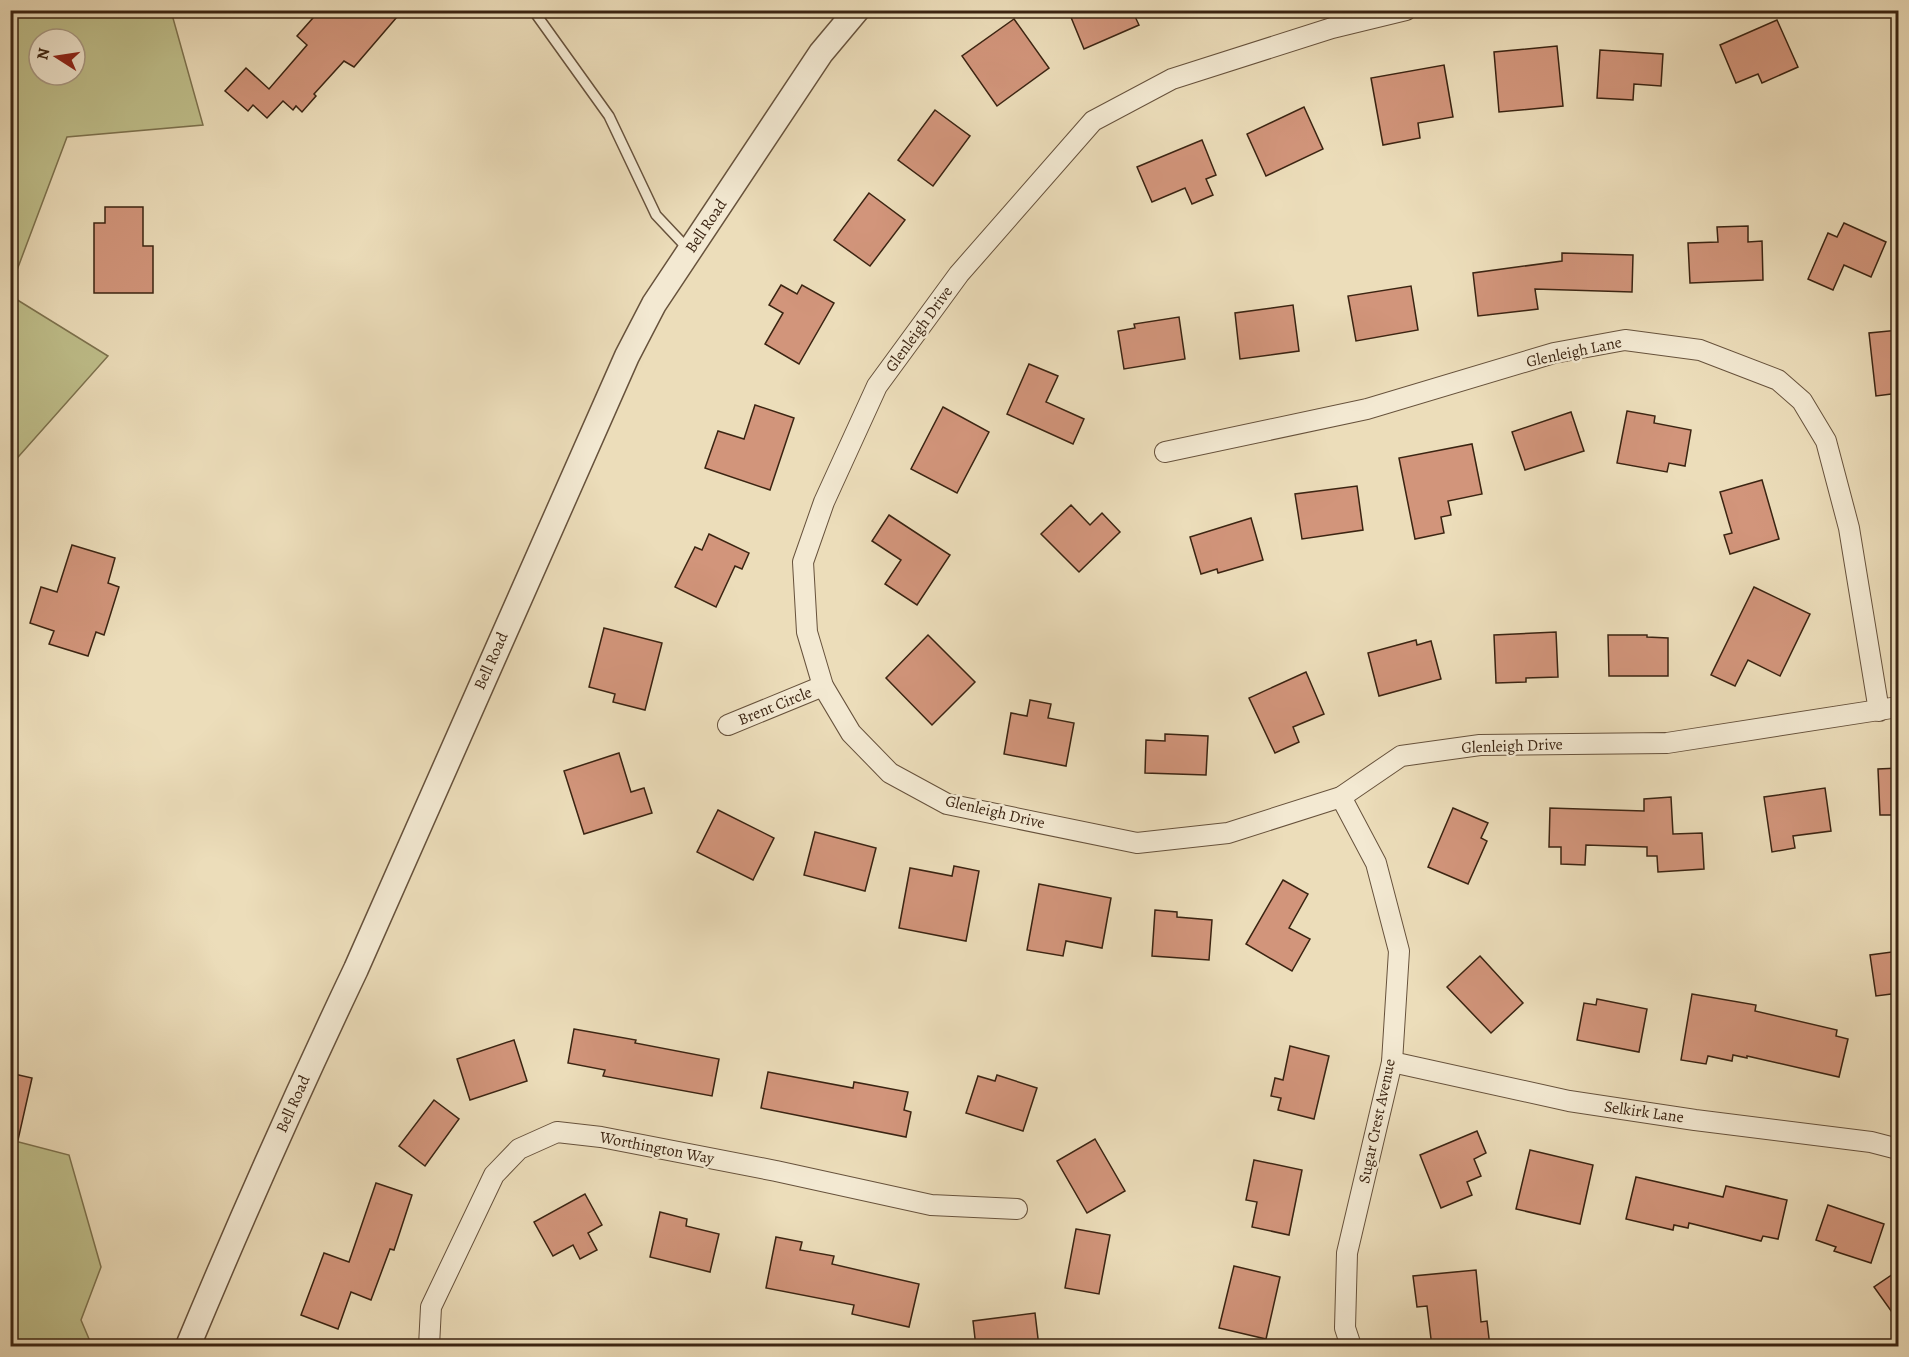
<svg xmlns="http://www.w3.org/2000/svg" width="1909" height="1357" font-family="Alegreya,serif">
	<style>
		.green { fill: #bfbf8b; stroke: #7d724e; stroke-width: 1.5; fill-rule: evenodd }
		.building { fill: #d2957b; stroke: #3b2412; stroke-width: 1.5 }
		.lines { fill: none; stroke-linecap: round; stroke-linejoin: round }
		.service-casing { stroke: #67523c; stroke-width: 12 }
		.minor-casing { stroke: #67523c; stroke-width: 22 }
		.tertiary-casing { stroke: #67523c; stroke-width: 27 }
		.service { stroke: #f3e9d2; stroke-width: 9 }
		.minor { stroke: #f3e9d2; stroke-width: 20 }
		.tertiary { stroke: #f3e9d2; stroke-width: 24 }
		.labels { text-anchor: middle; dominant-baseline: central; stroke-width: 5; stroke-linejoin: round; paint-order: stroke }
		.street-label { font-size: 16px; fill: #3b2412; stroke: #f3e9d2 }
	</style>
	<rect width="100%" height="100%" fill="#ecddba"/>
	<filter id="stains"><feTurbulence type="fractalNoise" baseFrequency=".00333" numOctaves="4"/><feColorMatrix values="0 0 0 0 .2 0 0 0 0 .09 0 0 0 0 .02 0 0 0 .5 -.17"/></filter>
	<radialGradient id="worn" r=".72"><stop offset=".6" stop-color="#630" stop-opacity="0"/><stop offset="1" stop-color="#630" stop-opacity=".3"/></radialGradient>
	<g class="green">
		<path d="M 11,10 L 171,11 L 203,125 L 67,137 L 11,286 ZM 39,39 L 75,39 L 75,75 L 39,75 Z"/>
		<polygon points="11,296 108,356 11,465"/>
		<polygon points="11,1140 69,1155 101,1267 81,1320 92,1346 11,1346"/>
	</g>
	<g class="building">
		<polygon points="320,10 403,10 354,67 344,61 314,94 316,96 302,112 296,106 293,110 283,101 267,118 253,105 248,111 225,91 246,68 269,89 307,45 297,36"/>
		<polygon points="1068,10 1132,10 1139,25 1084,49"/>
		<polygon points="1014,19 1049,68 997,106 962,56"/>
		<polygon points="1777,20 1798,67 1762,83 1758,74 1736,83 1720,45"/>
		<polygon points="1557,46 1563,106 1499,112 1494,52"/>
		<polygon points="1600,50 1663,54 1661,86 1634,84 1633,100 1597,98"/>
		<polygon points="1444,65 1453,117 1418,123 1420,138 1383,145 1371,78"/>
		<polygon points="1304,107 1323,149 1266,176 1247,134"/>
		<polygon points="935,110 970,136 933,186 898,160"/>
		<polygon points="1202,140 1216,175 1206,179 1213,195 1192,204 1185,188 1152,202 1137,167"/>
		<polygon points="869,193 905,220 870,266 834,240"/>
		<polygon points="105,207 143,207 143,246 153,246 153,293 94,293 94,223 105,223"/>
		<polygon points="1844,223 1886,242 1871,277 1844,265 1833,290 1808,279 1828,233 1837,237"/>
		<polygon points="1748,226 1748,242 1762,241 1763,280 1690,283 1688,243 1718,242 1717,227"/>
		<polygon points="1562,253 1633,255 1632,292 1535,289 1538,309 1478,316 1473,273 1562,261"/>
		<polygon points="781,285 797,294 802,285 834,303 799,364 765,344 783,313 769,305"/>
		<polygon points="1411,286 1418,330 1356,341 1348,296"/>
		<polygon points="1293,305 1299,351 1240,359 1235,313"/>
		<polygon points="1179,317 1185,359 1124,369 1118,331 1135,328 1134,324"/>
		<polygon points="1899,330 1899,393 1876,396 1869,333"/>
		<polygon points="1029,364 1058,376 1046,402 1084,419 1073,444 1007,414"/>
		<polygon points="755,405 794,418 770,490 705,468 718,431 744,439"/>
		<polygon points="943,407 989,432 957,493 911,469"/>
		<polygon points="1627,411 1655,416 1654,423 1691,430 1685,466 1669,463 1667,472 1617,463"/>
		<polygon points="1571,412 1584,451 1525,470 1512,432"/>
		<polygon points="1472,444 1482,494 1448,501 1451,515 1441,517 1444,533 1415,539 1399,458"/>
		<polygon points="1762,480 1779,539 1730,554 1724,535 1732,533 1720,492"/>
		<polygon points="1357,486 1363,530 1302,539 1295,494"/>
		<polygon points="1071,505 1090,525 1102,513 1120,532 1079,572 1041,534"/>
		<polygon points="889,515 950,555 917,605 885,584 901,560 872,541"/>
		<polygon points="1251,518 1263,560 1218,573 1217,569 1201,574 1190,537"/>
		<polygon points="709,534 749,553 742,569 735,566 716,607 675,587 695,547 702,550"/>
		<polygon points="72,545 115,558 108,583 119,587 104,635 96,632 88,656 49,644 54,631 30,623 41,587 57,592"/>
		<polygon points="1754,587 1810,614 1780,676 1748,660 1735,686 1711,675"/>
		<polygon points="604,628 662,643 645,710 613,702 615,694 589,687"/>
		<polygon points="1556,632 1558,677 1526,678 1526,682 1496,683 1494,635"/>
		<polygon points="928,635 975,682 932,725 886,678"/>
		<polygon points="1608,635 1647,635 1647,637 1668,638 1668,676 1609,676"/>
		<polygon points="1416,640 1417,645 1431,641 1441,679 1379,696 1368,653"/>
		<polygon points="1306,672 1324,714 1293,727 1299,742 1275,753 1249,698"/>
		<polygon points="1030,700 1051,704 1048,718 1074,723 1066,766 1004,754 1011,713 1027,716"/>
		<polygon points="1165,734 1208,736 1206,775 1145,773 1146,740 1165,741"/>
		<polygon points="619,753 631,792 644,788 652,813 584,834 564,771"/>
		<polygon points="1899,768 1899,815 1880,815 1878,769"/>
		<polygon points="1825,788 1831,831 1793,836 1795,848 1772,852 1764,797"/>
		<polygon points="1671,797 1673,834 1702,833 1704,869 1658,872 1657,856 1647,856 1647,847 1586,845 1585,865 1561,864 1561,847 1549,847 1550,808 1644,811 1644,799"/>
		<polygon points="1453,808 1488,823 1481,838 1487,841 1468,884 1428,867"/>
		<polygon points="718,810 774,838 753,880 697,852"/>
		<polygon points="815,832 876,848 865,891 804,875"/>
		<polygon points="954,866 979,871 966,941 899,928 910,868 952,876"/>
		<polygon points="1283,880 1308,894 1289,928 1310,939 1292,971 1246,944"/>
		<polygon points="1039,884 1111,898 1102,948 1066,941 1063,956 1027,950"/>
		<polygon points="1155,910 1177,912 1177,917 1212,920 1209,960 1152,956"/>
		<polygon points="1899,951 1899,993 1876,996 1870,955"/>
		<polygon points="1480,956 1523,1003 1491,1033 1447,987"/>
		<polygon points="1692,994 1756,1005 1755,1011 1837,1030 1836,1036 1848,1039 1839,1077 1747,1056 1747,1058 1733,1055 1732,1061 1708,1056 1706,1064 1681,1060"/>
		<polygon points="1597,999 1647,1009 1639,1052 1577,1040 1584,1003 1596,1005"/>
		<polygon points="574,1029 636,1040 635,1043 719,1059 712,1096 603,1076 605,1070 568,1063"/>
		<polygon points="514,1040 527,1081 470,1100 457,1059"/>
		<polygon points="1290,1046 1329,1056 1314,1119 1278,1110 1281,1098 1271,1096 1275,1078 1283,1080"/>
		<polygon points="768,1072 853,1088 854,1082 908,1092 904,1110 911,1112 906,1137 761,1108"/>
		<polygon points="10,1073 32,1078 18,1140 10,1139"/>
		<polygon points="997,1075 1037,1088 1023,1131 966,1113 978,1076 995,1081"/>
		<polygon points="434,1100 459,1119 425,1166 399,1146"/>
		<polygon points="1477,1131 1486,1153 1474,1159 1481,1176 1467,1182 1472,1195 1441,1208 1420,1155"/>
		<polygon points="1095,1139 1125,1191 1087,1213 1057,1161"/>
		<polygon points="1530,1150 1593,1165 1580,1224 1516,1209"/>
		<polygon points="1254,1160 1302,1170 1289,1235 1252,1227 1257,1202 1246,1200"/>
		<polygon points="1636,1177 1723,1197 1726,1186 1787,1200 1778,1239 1763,1236 1761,1241 1689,1223 1688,1228 1674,1225 1673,1230 1626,1219"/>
		<polygon points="376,1183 412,1195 394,1250 390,1249 371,1300 351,1292 338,1329 301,1315 324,1253 349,1262"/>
		<polygon points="585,1194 602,1225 588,1233 597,1250 580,1259 573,1245 553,1256 534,1222"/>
		<polygon points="1828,1205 1884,1224 1871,1263 1834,1251 1836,1247 1816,1240"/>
		<polygon points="660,1212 687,1219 686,1226 719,1234 710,1272 650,1257"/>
		<polygon points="1076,1229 1110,1235 1099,1294 1065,1288"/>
		<polygon points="776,1237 802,1242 800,1250 834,1256 832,1264 919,1284 909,1327 852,1314 854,1305 766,1288"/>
		<polygon points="1234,1266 1280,1277 1266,1339 1219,1328"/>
		<polygon points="1476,1270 1481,1322 1487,1321 1490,1347 1432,1347 1427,1306 1417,1307 1413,1276"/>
		<polygon points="1899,1270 1899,1322 1874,1287"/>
		<polygon points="1035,1313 1039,1347 976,1347 973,1321"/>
	</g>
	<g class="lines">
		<defs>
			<polyline id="service" points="533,10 609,116 656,215 688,249"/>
			<g id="minor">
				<polyline points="1406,10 1332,28 1172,79 1093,121 959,274 877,386 824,502 803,562 807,632 823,686 851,733 890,773 947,804 1137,843 1228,833 1341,797 1401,756 1480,745 1667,743 1898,707"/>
				<polyline points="1165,452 1367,409 1554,353 1625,340 1700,350 1778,380 1802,401 1826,441 1849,528 1879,711"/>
				<polyline points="728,725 823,686"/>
				<polyline points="1341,797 1376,863 1399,951 1392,1062 1347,1253 1345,1328 1351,1346"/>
				<polyline points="1392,1062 1569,1101 1695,1120 1871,1142 1898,1149"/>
				<polyline points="429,1346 431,1307 494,1175 519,1149 557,1132 601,1137 776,1171 931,1205 1017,1209"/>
			</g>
			<path id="tertiary" d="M 188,1346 C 241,1219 297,1093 356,969 L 627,356 L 654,304 L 821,53 L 857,10"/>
		</defs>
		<use href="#service" class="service-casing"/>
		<use href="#minor" class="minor-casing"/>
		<use href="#tertiary" class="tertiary-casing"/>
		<use href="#service" class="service"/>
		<use href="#minor" class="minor"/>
		<use href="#tertiary" class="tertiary"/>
	</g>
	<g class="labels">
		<g class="street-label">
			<text transform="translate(706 226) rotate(-56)">Bell Road</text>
			<text transform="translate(919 329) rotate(-54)">Glenleigh Drive</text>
			<text transform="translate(1574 352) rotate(-12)">Glenleigh Lane</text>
			<text transform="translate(491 661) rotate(-66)">Bell Road</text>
			<text transform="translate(775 706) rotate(-22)">Brent Circle</text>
			<text transform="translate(1512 746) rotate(-2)">Glenleigh Drive</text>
			<text transform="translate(995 812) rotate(13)">Glenleigh Drive</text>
			<text transform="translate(293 1104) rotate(-66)">Bell Road</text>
			<text transform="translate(1644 1112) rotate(8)">Selkirk Lane</text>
			<text transform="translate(1377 1121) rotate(-78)">Sugar Crest Avenue</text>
			<text transform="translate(657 1148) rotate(11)">Worthington Way</text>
		</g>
	</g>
	<rect width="1909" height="1357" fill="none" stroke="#ecddba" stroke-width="36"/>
	<rect x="12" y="12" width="1885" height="1333" fill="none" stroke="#3b2412" stroke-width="3"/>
	<rect x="18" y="18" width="1873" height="1321" fill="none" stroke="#3b2412" stroke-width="1.5"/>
	<g transform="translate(57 57) rotate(282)"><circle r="28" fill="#f3e9d2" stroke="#a99a85" stroke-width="1.5"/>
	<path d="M0-4.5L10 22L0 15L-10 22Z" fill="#8f2418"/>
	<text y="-9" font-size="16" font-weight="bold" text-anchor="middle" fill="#3b2412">N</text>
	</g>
	<rect width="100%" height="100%" filter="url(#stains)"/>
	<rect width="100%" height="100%" fill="url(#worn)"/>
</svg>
